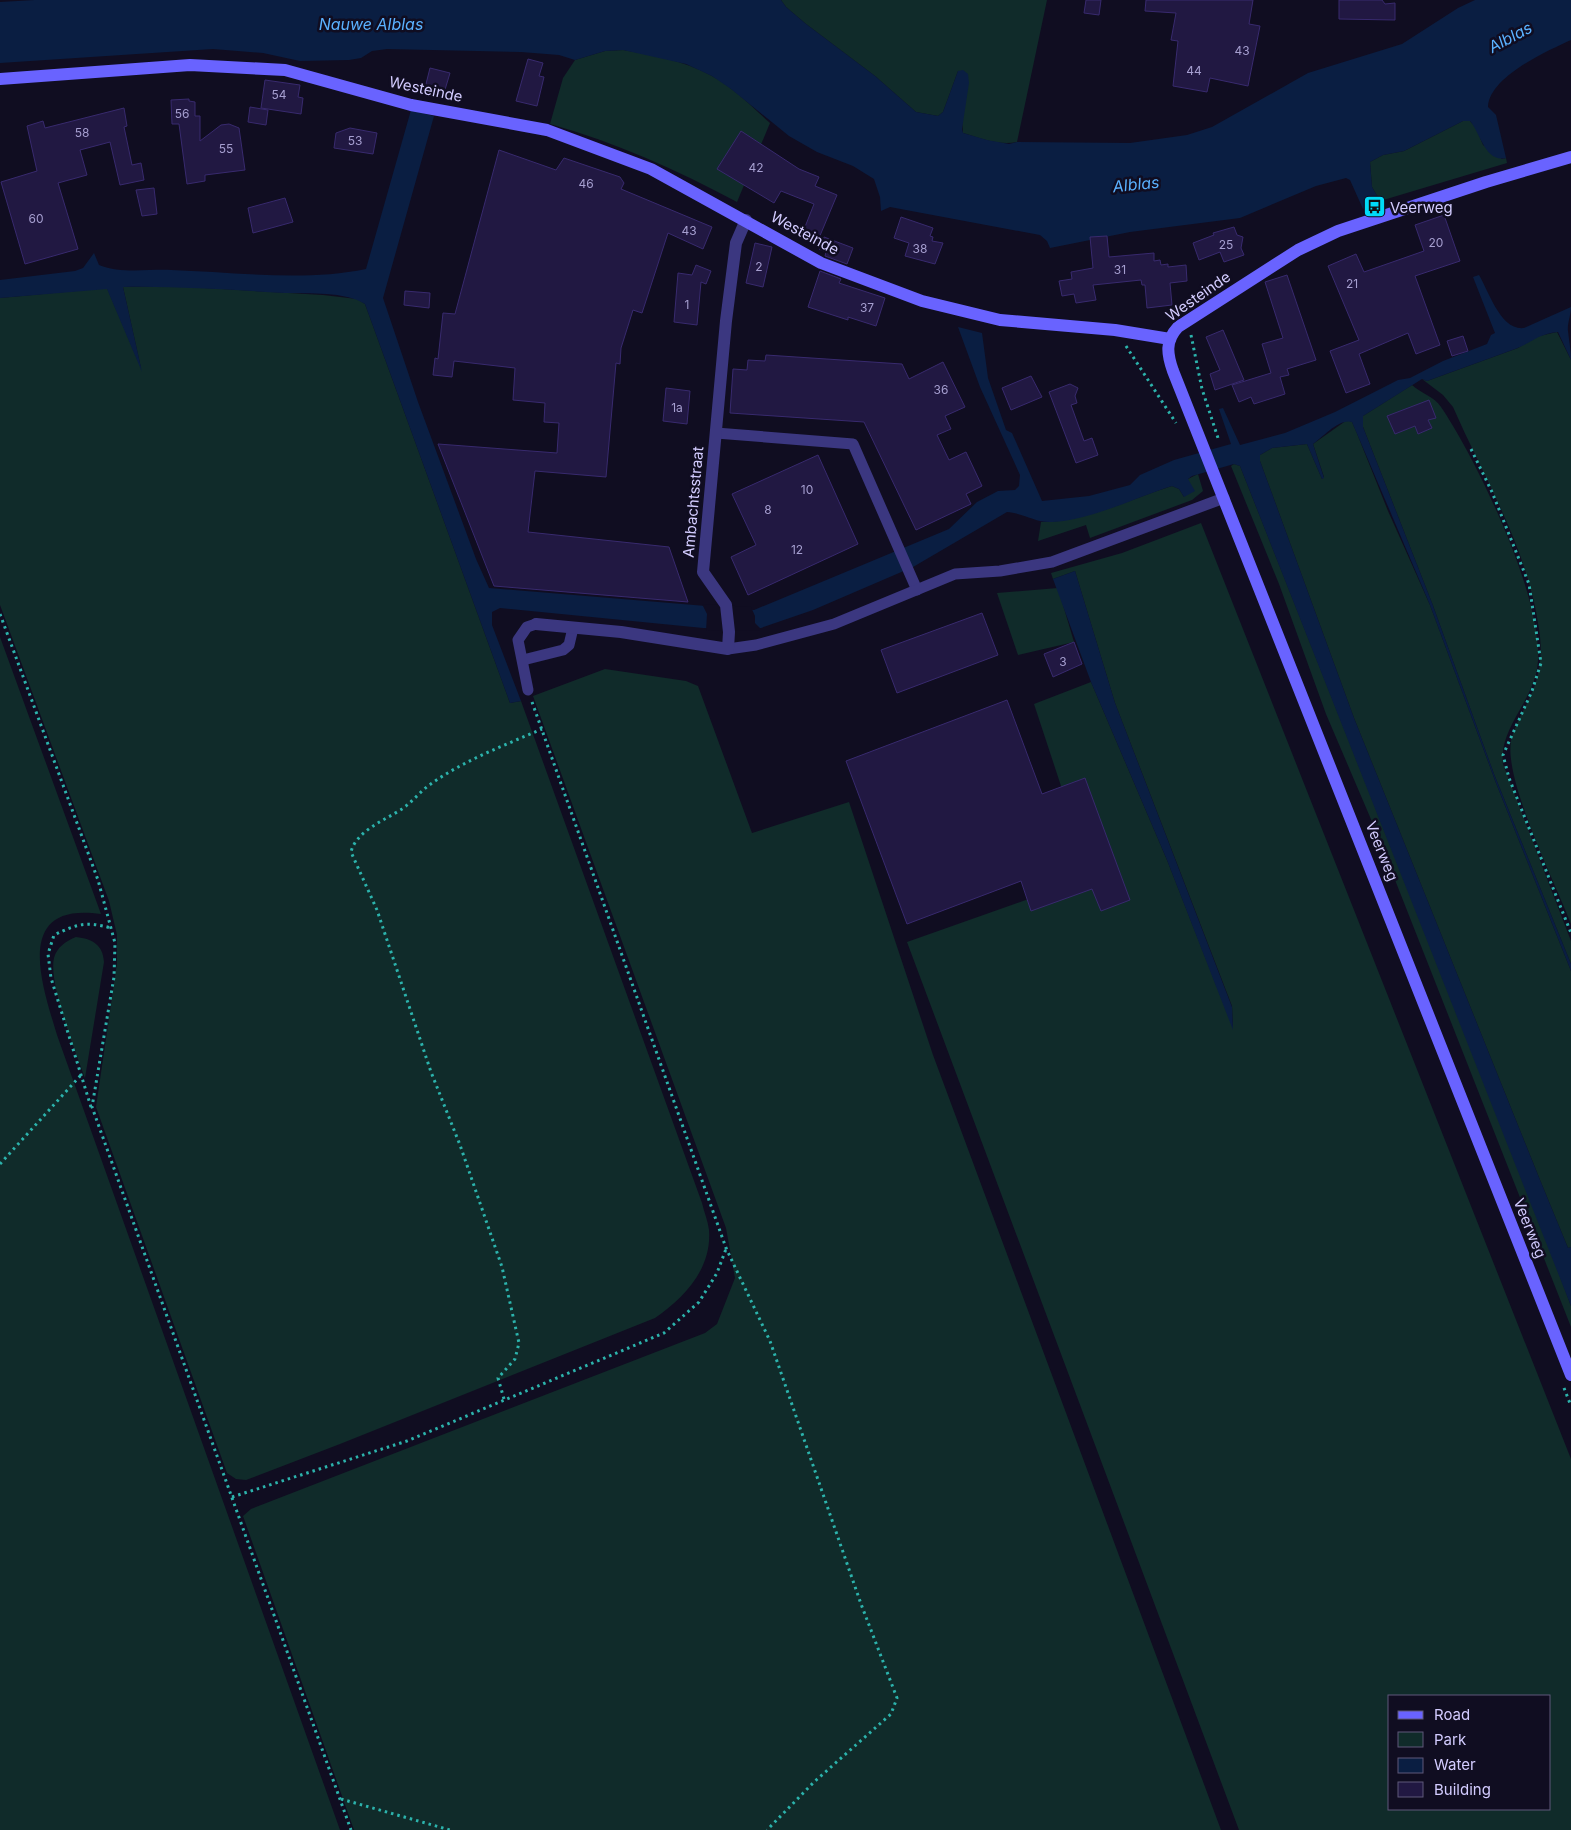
<svg xmlns="http://www.w3.org/2000/svg" width="1571" height="1830" font-family="Inter,sans-serif">
	<style>
		.green { fill: #102b2a; fill-rule: evenodd }
		.water { fill: #0a1e42 }
		.pier { fill: #100d21 }
		.building { fill: #211842; stroke: #382a6e }
		.lines { fill: none; stroke-linecap: round; stroke-linejoin: round }
		.path { stroke: #2cb3ac; stroke-width: 3; stroke-dasharray: 2.5 4; stroke-linecap: butt }
		.lane { stroke: #3b3780; stroke-width: 11 }
		.street { stroke: #3b3780; stroke-width: 12 }
		.secondary { stroke: #6963ff; stroke-width: 12 }
		.labels { text-anchor: middle; dominant-baseline: central; stroke-width: 5; stroke-linejoin: round; paint-order: stroke }
		.number-label { font-size: 12px; fill: #a69fd0 }
		.street-label { font-size: 15px; fill: #d3ccff; stroke: #100d21 }
		.poi-label { font-size: 15px; fill: #d3ccff; stroke: #100d21; text-anchor: start }
		.water-label { font-size: 16px; font-style: italic; fill: #5ab1ff; stroke: #100d21 }
	</style>
	<rect width="100%" height="100%" fill="#100d21"/>
	<g class="green">
		<path d="M 781,0 L 1047,0 L 1017,142 C 999,146 980,138 963,133 L 958,71 L 943,112 L 938,116 L 916,112 L 875,76 L 806,24 L 786,7 Z"/>
		<path d="M 623,50 C 653,55 685,61 712,76 C 734,88 752,107 770,123 L 737,202 C 677,170 615,142 550,124 L 563,78 L 575,60 L 605,51 Z"/>
		<polygon points="1463,121 1470,121 1476,128 1483,145 1502,159 1506,158 1507,163 1380,201 1372,187 1370,162 1383,155 1404,151"/>
		<path d="M 171,286 L 323,295 L 357,299 L 365,304 L 510,703 L 521,701 L 702,1203 C 704,1212 708,1221 709,1230 C 712,1269 684,1298 655,1318 L 340,1444 L 246,1480 L 236,1479 L 227,1473 L 96,1107 L 117,963 L 117,935 L 109,901 L 0,605 L 0,298 L 107,288 L 141,368 L 123,287 Z"/>
		<path d="M 1557,332 L 1571,360 L 1571,924 C 1555,882 1504,781 1511,741 C 1514,726 1523,712 1529,699 C 1540,677 1543,654 1539,629 C 1528,549 1485,480 1453,407 L 1443,395 L 1422,379 L 1427,381 L 1518,348 L 1535,337 Z"/>
		<path d="M 1412,385 C 1419,392 1435,397 1441,407 C 1477,460 1548,606 1537,669 C 1531,703 1499,729 1503,764 L 1571,941 L 1571,964 L 1494,774 L 1432,603 L 1363,427 L 1363,416 Z"/>
		<polygon points="1347,420 1352,422 1356,431 1388,511 1430,605 1496,783 1571,971 1571,1247 1568,1248 1540,1180 1354,718 1260,461 1260,455 1272,448 1307,444 1322,479 1324,477 1313,444"/>
		<polygon points="1234,464 1240,466 1541,1226 1571,1306 1571,1327 1373,824 1326,714 1279,584 1231,466"/>
		<path d="M 1198,474 L 1203,491 L 1192,500 L 1090,538 L 1086,525 L 1038,541 L 1041,522 C 1086,522 1130,499 1172,486 L 1179,489 L 1184,497 L 1188,479 Z"/>
		<path d="M 1201,523 L 1571,1459 L 1571,1830 L 1239,1830 L 907,942 L 1091,877 L 1034,704 L 1091,682 L 1167,860 L 1233,1028 L 1232,1006 L 1115,703 L 1075,571 L 1053,579 L 1051,573 L 1122,553 ZM 1390,1696 L 1550,1696 L 1550,1809 L 1390,1809 Z"/>
		<polygon points="1058,588 1074,642 1018,655 997,593"/>
		<path d="M 0,637 L 101,914 C 12,901 42,985 57,1035 L 340,1830 L 0,1830 Z"/>
		<polygon points="605,669 686,681 698,686 752,833 849,802 933,1055 1221,1830 354,1830 243,1516 251,1509 705,1333 717,1324 735,1278 726,1228 533,696"/>
		<path d="M 76,937 C 93,939 103,945 104,962 L 85,1078 C 76,1053 48,983 54,958 C 57,947 66,941 76,937 Z"/>
	</g>
	<g class="water">
		<path d="M 35,0 L 781,0 L 786,7 L 806,24 L 875,76 L 916,112 L 938,116 L 943,112 L 958,71 L 963,70 L 968,74 L 969,83 L 962,129 L 963,133 L 987,140 L 1009,144 L 1017,142 L 1130,143 L 1187,135 L 1212,127 L 1308,73 L 1402,44 L 1458,8 L 1475,0 L 1571,0 L 1571,40 C 1547,51 1489,77 1488,107 L 1496,115 L 1506,158 C 1485,163 1480,132 1470,121 L 1463,121 L 1404,151 L 1383,155 L 1370,162 L 1372,187 L 1380,201 L 1363,209 L 1350,180 L 1346,178 L 1316,186 L 1240,218 L 1130,232 L 1050,248 L 1047,241 L 1040,235 L 890,207 L 881,211 L 880,197 L 874,179 L 853,166 L 817,152 L 789,136 L 731,89 L 712,76 L 686,64 L 623,50 L 605,51 L 575,60 L 559,55 L 521,52 L 387,49 L 372,51 L 361,58 L 349,60 L 300,61 L 263,53 L 213,49 L 0,63 L 0,2 Z"/>
		<path d="M 411,110 L 434,116 L 383,298 L 418,402 L 476,559 L 489,588 L 754,610 L 949,529 L 977,502 L 998,491 L 1015,490 L 1019,486 L 1020,475 L 980,387 L 958,327 L 982,333 L 988,378 L 1006,430 L 1012,433 L 1042,501 L 1089,496 L 1130,485 L 1140,475 L 1174,460 L 1231,444 L 1219,409 L 1223,408 L 1240,445 L 1285,433 L 1335,412 L 1398,380 L 1410,378 L 1443,361 L 1487,344 L 1491,335 L 1495,333 L 1473,277 L 1479,275 C 1489,292 1501,331 1524,328 L 1571,307 C 1571,315 1567,324 1568,331 C 1569,341 1571,350 1571,360 L 1558,332 C 1537,334 1532,343 1515,349 C 1486,360 1456,370 1427,381 L 1422,379 L 1363,416 L 1363,427 L 1432,603 L 1494,774 L 1571,964 L 1571,971 L 1496,783 L 1430,605 L 1352,422 C 1339,418 1323,437 1313,444 L 1324,478 L 1322,479 L 1307,444 L 1272,448 L 1260,455 L 1260,461 L 1354,718 L 1540,1180 L 1568,1248 L 1571,1247 L 1571,1306 L 1240,466 L 1234,464 L 1192,476 L 1188,479 L 1195,491 L 1184,497 L 1179,489 L 1172,486 C 1134,498 1092,520 1052,522 C 1036,523 1023,513 1007,512 L 913,567 L 813,610 L 758,629 L 703,628 L 500,608 L 492,612 L 492,625 L 521,701 L 510,703 L 365,304 C 344,291 310,294 285,293 C 231,290 178,286 123,287 L 142,372 L 107,289 L 0,298 L 0,280 L 75,271 L 83,268 L 94,253 L 99,265 C 121,274 147,269 171,270 C 234,272 304,282 366,269 Z"/>
		<polygon points="1075,571 1115,703 1232,1007 1233,1030 1167,860 1091,682 1053,579"/>
	</g>
	<polygon class="pier" points="702,604 751,607 755,616 755,623 762,630 706,631 707,614"/>
	<g class="building">
		<polygon points="1086,0 1101,0 1099,15 1084,13"/>
		<polygon points="1146,0 1253,0 1249,24 1260,26 1248,86 1210,78 1207,92 1173,86 1178,41 1171,40 1176,13 1145,11"/>
		<polygon points="1339,0 1382,0 1385,4 1395,3 1395,20 1339,19"/>
		<polygon points="528,59 543,63 539,76 544,77 537,106 516,101"/>
		<polygon points="430,68 450,73 444,93 425,88"/>
		<polygon points="265,80 300,85 298,97 303,98 301,114 261,108"/>
		<polygon points="189,99 189,101 195,102 195,116 200,116 200,141 221,125 229,124 239,128 245,170 205,175 205,181 187,184 179,124 172,124 171,100"/>
		<polygon points="250,107 268,110 266,125 248,122"/>
		<polygon points="124,108 127,126 124,127 132,165 141,163 144,180 120,185 110,142 80,150 87,175 58,183 78,249 25,264 1,182 37,171 27,126 43,121 45,128"/>
		<polygon points="350,128 377,133 373,154 334,148 336,133"/>
		<polygon points="741,131 799,169 819,177 815,186 837,195 819,238 803,232 814,204 781,191 774,203 717,169"/>
		<polygon points="499,150 556,170 564,158 620,177 624,183 621,189 712,227 703,249 668,233 642,313 633,310 621,348 620,364 616,363 606,477 535,471 528,532 669,547 688,602 494,586 438,444 557,453 559,423 544,422 545,403 513,400 515,368 454,361 452,377 433,375 435,358 438,359 443,313 455,314"/>
		<polygon points="154,188 157,214 142,216 136,190"/>
		<polygon points="285,198 293,222 253,233 248,208"/>
		<polygon points="1444,215 1460,261 1415,276 1440,345 1416,354 1408,333 1359,354 1370,384 1346,393 1330,351 1359,340 1328,266 1356,254 1364,272 1424,251 1415,225"/>
		<polygon points="901,217 933,228 930,236 933,237 932,241 943,243 935,264 905,256 909,243 894,238"/>
		<polygon points="1234,227 1237,235 1243,237 1241,248 1244,255 1224,262 1220,252 1199,260 1193,243 1214,235 1213,233"/>
		<polygon points="1107,236 1109,257 1154,253 1154,261 1160,260 1161,265 1168,264 1168,267 1186,265 1187,281 1170,283 1172,305 1147,308 1145,285 1142,285 1141,280 1093,285 1096,300 1076,303 1074,294 1062,296 1059,281 1072,279 1071,272 1093,268 1090,237"/>
		<polygon points="824,237 853,248 847,264 825,256 826,252 819,249"/>
		<polygon points="755,243 772,247 763,287 746,283"/>
		<polygon points="696,265 711,271 706,284 701,282 697,325 674,322 678,273 692,275"/>
		<polygon points="820,271 841,279 839,283 885,298 876,326 848,317 848,320 808,307"/>
		<polygon points="1287,275 1316,360 1287,369 1289,375 1280,377 1285,394 1254,404 1251,397 1239,402 1232,385 1271,373 1262,344 1283,338 1265,282"/>
		<polygon points="405,291 430,293 429,308 404,305"/>
		<polygon points="1223,330 1244,380 1215,390 1210,374 1220,370 1206,337"/>
		<polygon points="1463,336 1468,351 1452,356 1447,341"/>
		<polygon points="766,355 902,364 909,379 943,362 965,407 945,416 951,429 937,435 949,460 966,452 982,486 966,494 971,504 916,530 864,422 730,413 733,369 747,370 748,360 765,361"/>
		<polygon points="1031,376 1042,397 1011,410 1002,388"/>
		<polygon points="1070,384 1078,388 1075,396 1077,403 1071,405 1084,441 1092,438 1098,455 1076,463 1049,392"/>
		<polygon points="666,388 690,391 687,424 663,421"/>
		<polygon points="1429,400 1436,418 1428,420 1432,428 1418,434 1415,426 1395,434 1387,416"/>
		<polygon points="818,455 858,544 748,595 731,557 756,545 732,494"/>
		<polygon points="982,613 998,655 897,693 881,650"/>
		<polygon points="1074,642 1082,664 1053,677 1044,654"/>
		<polygon points="1007,700 1042,794 1085,778 1130,900 1101,911 1092,889 1031,911 1021,881 907,924 846,761"/>
	</g>
	<g class="lines">
		<g class="path">
			<polyline points="1191,335 1202,389 1218,438"/>
			<polyline points="1126,346 1176,423"/>
			<polyline points="1471,449 1492,492 1529,584 1541,663 1532,691 1503,755 1509,778 1571,933"/>
			<polyline points="0,614 98,880 115,943 114,977 92,1107 351,1830"/>
			<polyline points="532,702 726,1248 770,1341 861,1604 897,1698 891,1714 814,1782 767,1830"/>
			<path d="M 91,1107 L 51,978 L 48,954 L 54,935 C 77,924 86,921 111,928"/>
			<polyline points="0,1164 81,1075"/>
			<polyline points="1564,1388 1571,1406"/>
			<path d="M 504,1399 L 498,1378 L 515,1359 L 519,1343 L 502,1267 L 460,1145 L 431,1072 L 377,910 L 351,852 C 356,831 385,820 402,809 C 412,802 419,793 428,786 C 462,761 503,746 542,729"/>
			<polyline points="232,1497 407,1441 664,1333 699,1302 717,1273 726,1249"/>
			<polyline points="341,1799 450,1830"/>
		</g>
		<g class="lane">
			<polyline points="716,433 853,444 917,590"/>
			<polyline points="728,649 756,645 834,624 955,574 1000,571 1052,562 1224,498"/>
			<polyline points="523,660 563,650 569,645 573,628"/>
			<polyline points="528,690 518,640 527,627 536,624"/>
		</g>
		<polyline class="street" points="536,624 621,632 728,649 729,632 726,605 703,572 726,321 736,243 746,220"/>
		<g class="secondary">
			<polyline points="0,79 190,65 285,70 411,105 547,130 651,169 821,263 922,301 1000,320 1115,330 1170,339"/>
			<path d="M 1571,157 L 1486,182 L 1338,231 L 1298,250 L 1178,327 C 1165,341 1167,354 1173,371 L 1571,1375"/>
		</g>
	</g>
	<defs>
		<symbol id="bus-square" viewBox="-11 -11 22 22"><rect x="-9" y="-9" width="18" height="18" rx="4" fill="#00dbf7" stroke="#100d21"/><path d="M-5-6H5V4H4V6H2V4H-2V6H-4V4H-5ZM-3.5-4V0h7V-4ZM-3.5 1.2v1.5H-2V1.2ZM2 1.2v1.5H3.5V1.2Z" fill="#111"/></symbol>
	</defs>
	<g fill-rule="evenodd">
		<use href="#bus-square" x="1362" y="194" width="25" height="25"/>
	</g>
	<g class="labels">
		<g class="number-label">
			<text x="1242" y="50">43</text>
			<text x="1194" y="70">44</text>
			<text x="279" y="94">54</text>
			<text x="182" y="113">56</text>
			<text x="82" y="132">58</text>
			<text x="355" y="140">53</text>
			<text x="226" y="148">55</text>
			<text x="756" y="167">42</text>
			<text x="586" y="183">46</text>
			<text x="36" y="218">60</text>
			<text x="689" y="230">43</text>
			<text x="1436" y="242">20</text>
			<text x="1226" y="244">25</text>
			<text x="920" y="248">38</text>
			<text x="759" y="266">2</text>
			<text x="1120" y="269">31</text>
			<text x="1352" y="283">21</text>
			<text x="687" y="304">1</text>
			<text x="867" y="307">37</text>
			<text x="941" y="389">36</text>
			<text x="677" y="407">1a</text>
			<text x="807" y="489">10</text>
			<text x="768" y="509">8</text>
			<text x="797" y="549">12</text>
			<text x="1063" y="661">3</text>
		</g>
		<g class="street-label">
			<text transform="translate(426 89) rotate(12)">Westeinde</text>
			<text transform="translate(805 233) rotate(28)">Westeinde</text>
			<text transform="translate(1198 296) rotate(-35)">Westeinde</text>
			<text transform="translate(693 502) rotate(-85)">Ambachtsstraat</text>
			<text transform="translate(1382 851) rotate(68)">Veerweg</text>
			<text transform="translate(1530 1228) rotate(68)">Veerweg</text>
		</g>
		<g class="poi-label">
			<text x="1390" y="207">Veerweg</text>
		</g>
		<g class="water-label">
			<text x="371" y="24">Nauwe Alblas</text>
			<text transform="translate(1510 37) rotate(-28)">Alblas</text>
			<text transform="translate(1136 184) rotate(-6)">Alblas</text>
		</g>
	</g>
	<rect x="1388" y="1695" width="162" height="115" fill="#100d21" stroke="#5e597a"/>
	<rect x="1398" y="1711" width="25" height="8" fill="#6963ff" stroke="#5e597a"/>
	<text x="1434" y="1720" font-size="15" fill="#d3ccff">Road</text>
	<rect x="1398" y="1732" width="25" height="15" fill="#102b2a" stroke="#5e597a"/>
	<text x="1434" y="1745" font-size="15" fill="#d3ccff">Park</text>
	<rect x="1398" y="1758" width="25" height="15" fill="#0a1e42" stroke="#5e597a"/>
	<text x="1434" y="1770" font-size="15" fill="#d3ccff">Water</text>
	<rect x="1398" y="1782" width="25" height="15" fill="#211842" stroke="#5e597a"/>
	<text x="1434" y="1795" font-size="15" fill="#d3ccff">Building</text>
</svg>
